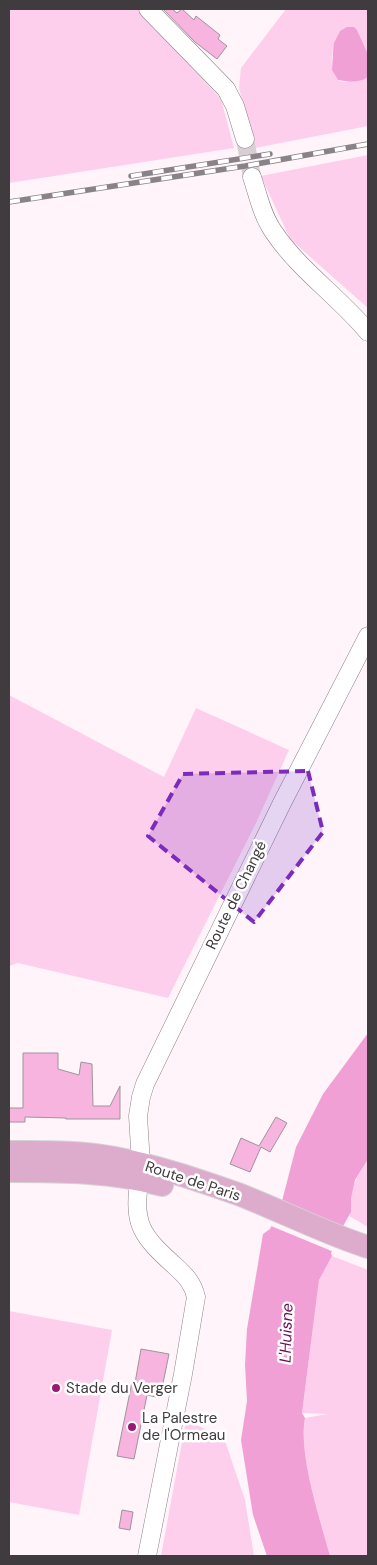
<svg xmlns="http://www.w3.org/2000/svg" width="377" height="1565" font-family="'DM Sans',sans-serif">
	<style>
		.green { fill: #fecfec }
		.water { fill: #f1a0d5 }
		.pier { fill: #fef4fa }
		.building { fill: #f6b4de; stroke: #9f949a }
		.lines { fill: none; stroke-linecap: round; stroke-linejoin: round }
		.tertiary-tunnel { stroke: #d8cfd4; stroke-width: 18; stroke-dasharray: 18 9; stroke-linecap: butt }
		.tertiary-casing { stroke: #8d8289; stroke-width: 19 }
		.primary-casing { stroke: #d5d4d5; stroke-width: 24 }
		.tertiary { stroke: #fff; stroke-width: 18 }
		.primary { stroke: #ddaccd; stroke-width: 22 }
		.rail-casing { stroke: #898387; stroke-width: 5.5 }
		.rail { stroke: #fff; stroke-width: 4; stroke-dasharray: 11; stroke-linecap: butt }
		.marked { fill: #7b2cbf; fill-opacity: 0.2; stroke: #7b2cbf; stroke-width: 4; stroke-dasharray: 10 6; stroke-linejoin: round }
		.poi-dot { fill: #951b77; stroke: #fff; stroke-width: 2 }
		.labels { text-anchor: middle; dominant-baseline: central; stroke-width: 5; stroke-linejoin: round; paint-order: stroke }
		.street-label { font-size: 15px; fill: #3f3b3e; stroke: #fff }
		.poi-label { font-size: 15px; fill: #3f3b3e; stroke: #fff; text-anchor: start }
		.water-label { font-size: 16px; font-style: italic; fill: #6c0d55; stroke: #fff }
	</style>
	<rect width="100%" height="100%" fill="#fef4fa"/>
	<g class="green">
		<polygon points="9,9 138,9 221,99 234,148 9,183"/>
		<path d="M 286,9 L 368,9 L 368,54 L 357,30 L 340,31 C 333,46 326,66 339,81 L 347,82 L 368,77 L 368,126 L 255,148 L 239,88 L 241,68 Z"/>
		<polygon points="368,155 368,308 290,239 261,176"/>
		<polygon points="9,695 164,777 196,708 289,750 256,823 168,998 18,963 9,966"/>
		<path d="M 368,1159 L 368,1227 L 349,1216 C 353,1210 350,1203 351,1196 C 354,1181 360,1171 368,1159 Z"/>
		<path d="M 332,1256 L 368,1270 L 368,1556 L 330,1556 C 320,1519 298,1454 305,1418 L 327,1414 L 302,1413 L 319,1280 Z"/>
		<polygon points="9,1311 112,1330 79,1515 9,1502"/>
		<polygon points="186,1420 224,1438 245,1500 254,1556 161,1556"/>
	</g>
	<g class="water">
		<path d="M 347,27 L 354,27 L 357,30 L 368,54 L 368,77 C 359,83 349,82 338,80 L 332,70 L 333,52 L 334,43 L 340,31 Z"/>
		<path d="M 368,1033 L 368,1159 L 355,1180 L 351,1198 L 351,1212 L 342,1228 L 331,1253 L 332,1256 L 319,1280 L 302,1413 L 305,1418 C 298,1454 320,1519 330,1556 L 267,1556 L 253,1515 L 241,1440 L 247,1401 L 245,1365 L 247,1329 L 263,1234 L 270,1229 L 281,1205 L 296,1147 L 323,1094 Z"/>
	</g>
	<polygon class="pier" points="280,1203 343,1229 334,1252 271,1226"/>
	<g class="building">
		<polygon points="163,9 172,9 177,13 182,9 194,20 196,16 220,35 218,39 227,46 217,59 195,42"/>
		<polygon points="23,1053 58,1053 58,1069 79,1075 81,1062 92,1064 93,1106 110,1106 120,1086 120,1119 66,1119 66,1118 25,1117 25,1122 9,1122 9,1108 23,1108"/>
		<polygon points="276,1117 287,1123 270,1152 261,1147 250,1172 230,1164 241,1138 259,1146"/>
		<polygon points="141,1349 169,1354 160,1398 147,1395 134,1459 117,1456 132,1382 135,1383"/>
		<polygon points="122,1510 133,1512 130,1530 119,1528"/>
	</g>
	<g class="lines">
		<polyline class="tertiary-tunnel" points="245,139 252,177"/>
		<defs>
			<g id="tertiary">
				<polyline points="148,9 226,89 235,106 245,139"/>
				<path d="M 252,177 C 258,195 262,215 273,231 C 298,269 339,297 368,332"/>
				<polyline points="141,1164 138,1116 141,1097 145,1084 282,803 368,636"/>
				<path d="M 140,1179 C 131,1224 143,1237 175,1266 C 185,1275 193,1283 196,1297 L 183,1374 L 147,1556"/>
			</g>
			<g id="primary">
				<path d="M 9,1152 C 44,1152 80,1151 115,1158 C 157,1166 198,1180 238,1194 C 282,1211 324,1233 368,1247"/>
				<path d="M 9,1171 C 59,1171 113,1171 162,1185"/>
			</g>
		</defs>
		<use href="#tertiary" class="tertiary-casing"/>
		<use href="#primary" class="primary-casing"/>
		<use href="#tertiary" class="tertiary"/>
		<use href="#primary" class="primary"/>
		<defs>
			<g id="rail">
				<polyline points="131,176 270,154"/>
				<polyline points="9,202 245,166 368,144"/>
			</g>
		</defs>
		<use href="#rail" class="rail-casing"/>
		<use href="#rail" class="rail"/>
	</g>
	<path class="marked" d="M 308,771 L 323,832 L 254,922 L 148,836 L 183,774 Z"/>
	<g class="poi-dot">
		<circle cx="56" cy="1388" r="5"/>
		<circle cx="132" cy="1427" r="5"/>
	</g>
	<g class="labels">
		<g class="street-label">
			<text transform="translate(236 895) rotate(-64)">Route de Changé</text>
			<text transform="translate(193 1181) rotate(18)">Route de Paris</text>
		</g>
		<g class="poi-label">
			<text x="66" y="1388">Stade du Verger</text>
			<text x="142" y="1418">La Palestre<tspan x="142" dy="17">de l'Ormeau</tspan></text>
		</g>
		<g class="water-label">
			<text transform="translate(286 1333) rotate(-88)">L'Huisne</text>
		</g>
	</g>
	<rect width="377" height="1565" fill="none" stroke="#3f3b3e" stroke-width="20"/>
</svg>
